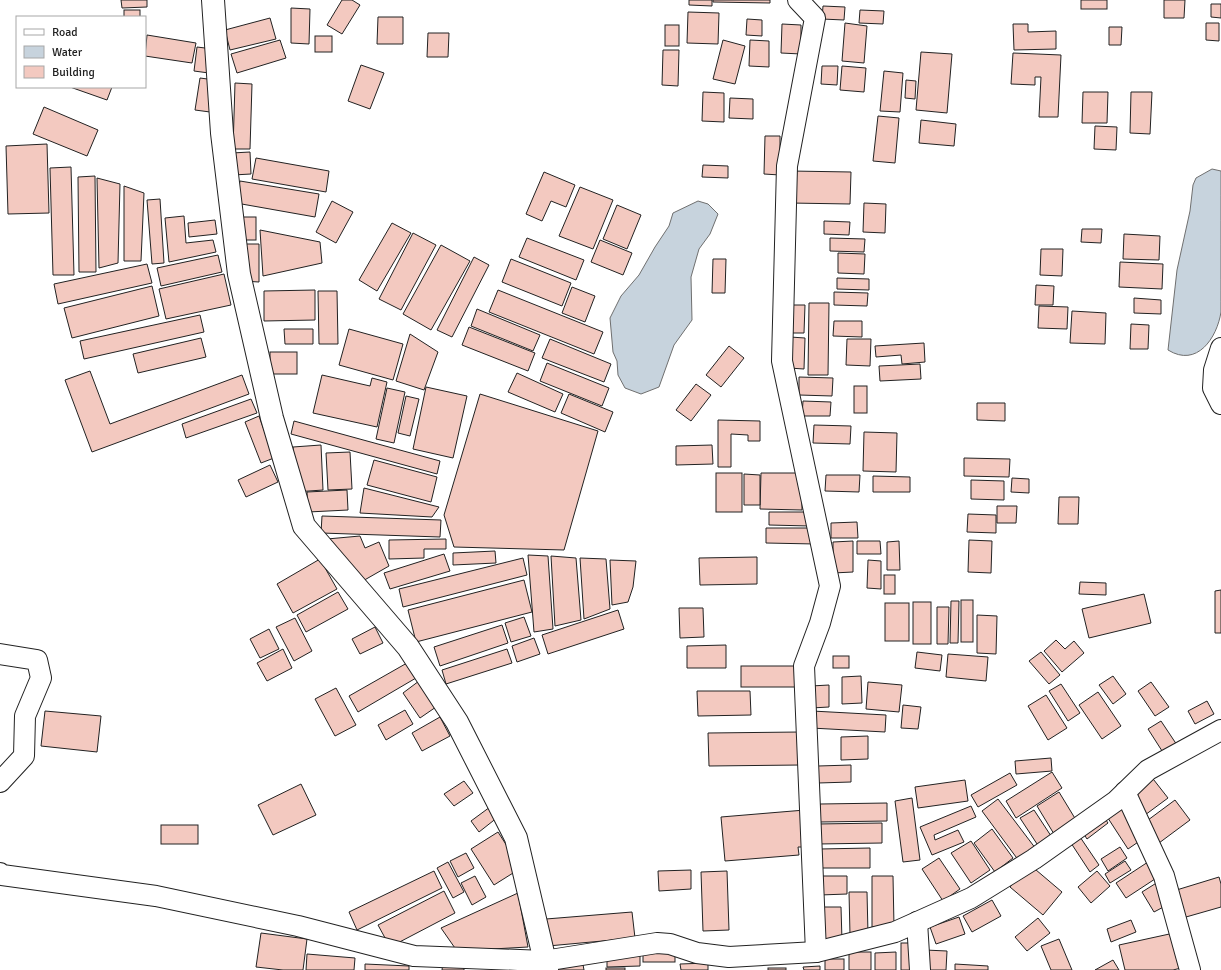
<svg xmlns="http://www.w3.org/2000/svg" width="1221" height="970" font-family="Signika,sans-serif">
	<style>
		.water { fill: #c7d3dd; stroke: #6f6f6f }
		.building { fill: #f3c9c0; stroke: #222 }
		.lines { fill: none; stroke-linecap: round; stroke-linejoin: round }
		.minor-casing { stroke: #222; stroke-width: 22 }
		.tertiary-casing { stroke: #222; stroke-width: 24 }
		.minor { stroke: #fff; stroke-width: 20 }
		.tertiary { stroke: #fff; stroke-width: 22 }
	</style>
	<rect width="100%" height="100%" fill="#fff"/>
	<g class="water">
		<path d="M 1212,169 L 1221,171 C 1221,204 1221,237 1221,269 C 1221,283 1221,299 1221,312 C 1217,338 1197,368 1168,350 L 1177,270 L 1190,211 L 1193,185 L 1196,178 Z"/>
		<polygon points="698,201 708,204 718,214 710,234 699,249 691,277 692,320 674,345 659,387 641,394 625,388 618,375 617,361 613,352 610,318 621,296 639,275 655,247 669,226 673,213"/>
	</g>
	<g class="building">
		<polygon points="121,0 147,0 147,7 122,8"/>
		<polygon points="342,0 352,0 360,5 342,34 327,25"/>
		<polygon points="689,0 712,0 712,6 689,5"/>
		<polygon points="713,0 770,0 770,3 713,2"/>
		<rect x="1081" y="0" width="26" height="9"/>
		<polygon points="1164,0 1185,0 1184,18 1164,18"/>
		<polygon points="1211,4 1221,4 1221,18 1211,17"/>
		<polygon points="823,6 845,7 844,20 822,19"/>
		<polygon points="291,8 310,9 309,44 291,43"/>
		<rect x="124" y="10" width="16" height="7"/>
		<polygon points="860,10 884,11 883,24 859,23"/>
		<polygon points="688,12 719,13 718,44 687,43"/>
		<polygon points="378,17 403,17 403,44 377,44"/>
		<polygon points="270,18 276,39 230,50 225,30"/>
		<polygon points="747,19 762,20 762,36 746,35"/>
		<polygon points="845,23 867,26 864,63 842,61"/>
		<polygon points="1206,23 1219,23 1219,41 1206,40"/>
		<polygon points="782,24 801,25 801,54 781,53"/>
		<polygon points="1013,24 1028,24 1028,32 1056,31 1056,49 1014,50"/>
		<rect x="665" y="25" width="14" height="21"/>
		<polygon points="1109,27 1122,27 1121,45 1109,45"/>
		<polygon points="428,33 449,33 448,57 427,57"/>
		<polygon points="147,35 196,43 192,63 145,56"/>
		<rect x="315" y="36" width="17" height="16"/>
		<polygon points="280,40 286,58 237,73 231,54"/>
		<polygon points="723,40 745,46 735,84 713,79"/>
		<polygon points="750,40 769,41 769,67 749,66"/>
		<polygon points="197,47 213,49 209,73 194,71"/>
		<polygon points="663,50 679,50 678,86 662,85"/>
		<polygon points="921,52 952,54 947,113 916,110"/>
		<polygon points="1013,53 1061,55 1058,117 1039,117 1041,77 1035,77 1035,85 1011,84"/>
		<polygon points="361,65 384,73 370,109 348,101"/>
		<polygon points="822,66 838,66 837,85 821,84"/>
		<polygon points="842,66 866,68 864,92 840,90"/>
		<polygon points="884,71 903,73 900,112 880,111"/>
		<polygon points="200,78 215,80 210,112 195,110"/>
		<polygon points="906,80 916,81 915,99 905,98"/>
		<polygon points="235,83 252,84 250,149 233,149"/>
		<polygon points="70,87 112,87 107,100"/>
		<polygon points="703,92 724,93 724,122 702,121"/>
		<polygon points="1083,92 1108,92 1107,123 1082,123"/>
		<polygon points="1131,92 1152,92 1150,134 1130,133"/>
		<polygon points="730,98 753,99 753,119 729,118"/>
		<polygon points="44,107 98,130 87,156 33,134"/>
		<polygon points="878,116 899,118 895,163 873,161"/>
		<polygon points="921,120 956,124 954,146 919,143"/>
		<polygon points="1095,126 1117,127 1116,150 1094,149"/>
		<polygon points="765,136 780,136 780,175 764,174"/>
		<polygon points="47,144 49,213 8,214 6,146"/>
		<polygon points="250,152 251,174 233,175 232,153"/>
		<polygon points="256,158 329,171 326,192 252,179"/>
		<polygon points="703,165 728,166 728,178 702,177"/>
		<polygon points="71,167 74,275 53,275 50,168"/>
		<polygon points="791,171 851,172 850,204 790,203"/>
		<polygon points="544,172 575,185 566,207 551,201 542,221 526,214"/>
		<polygon points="95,176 96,272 79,272 78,177"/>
		<polygon points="97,178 120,184 118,263 99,268"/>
		<polygon points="240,181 319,194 315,217 236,203"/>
		<polygon points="124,186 144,193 141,261 124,261"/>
		<polygon points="580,187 613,200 593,249 559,236"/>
		<polygon points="160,199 164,263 152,264 147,200"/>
		<polygon points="332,201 353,212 336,243 316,232"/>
		<polygon points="864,203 886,204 885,233 863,232"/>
		<polygon points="617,205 641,215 627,249 603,239"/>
		<polygon points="184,216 186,243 213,240 216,252 169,262 165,218"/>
		<rect x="239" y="217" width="17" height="23"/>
		<polygon points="215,220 217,234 189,237 188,223"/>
		<polygon points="824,221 850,222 849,235 824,234"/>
		<polygon points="392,223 411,233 377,291 359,280"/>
		<polygon points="1082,229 1102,229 1101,243 1081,242"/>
		<polygon points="260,230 320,242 322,263 263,276"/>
		<polygon points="413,233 436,245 401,310 379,299"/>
		<polygon points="1124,234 1160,236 1159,260 1123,259"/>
		<polygon points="527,238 584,260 576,280 519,257"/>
		<polygon points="830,238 865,239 864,252 830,251"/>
		<polygon points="600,240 632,253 623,275 591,262"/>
		<polygon points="243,244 259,244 259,282 243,281"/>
		<polygon points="441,245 470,261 431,330 403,314"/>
		<polygon points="1041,249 1063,249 1062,276 1040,275"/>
		<polygon points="838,253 865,254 864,274 838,273"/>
		<polygon points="218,255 222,272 161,286 157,268"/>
		<polygon points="474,257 489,265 452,337 437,330"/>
		<polygon points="511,259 571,283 562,306 502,282"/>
		<polygon points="713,259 726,259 725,293 712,293"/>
		<polygon points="1120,262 1163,264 1162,289 1119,287"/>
		<polygon points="147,264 152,283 58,304 54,284"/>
		<polygon points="224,274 231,305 166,319 159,289"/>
		<polygon points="837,278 869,279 869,290 837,289"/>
		<polygon points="1036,285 1054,286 1053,305 1035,305"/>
		<polygon points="152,286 159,316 72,338 64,308"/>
		<polygon points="572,287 595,296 585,322 562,313"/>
		<polygon points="315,290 315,320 264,321 264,291"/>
		<polygon points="498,290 603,332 594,354 489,312"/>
		<polygon points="318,291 337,291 338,344 319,344"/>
		<polygon points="834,292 868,293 867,306 834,305"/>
		<polygon points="1134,298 1161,300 1161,314 1134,313"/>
		<polygon points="809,303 829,303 828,375 808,375"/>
		<polygon points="790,305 805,305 804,333 789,333"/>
		<polygon points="1039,306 1068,307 1067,329 1038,328"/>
		<polygon points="477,309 540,335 533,351 471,326"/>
		<polygon points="1072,311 1106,313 1105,344 1070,343"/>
		<polygon points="200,315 204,332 84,359 80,341"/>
		<polygon points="834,321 862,321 862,337 833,336"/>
		<polygon points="1131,324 1149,325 1148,349 1130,349"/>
		<polygon points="469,327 535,353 528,371 462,345"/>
		<polygon points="284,329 313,329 313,344 285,344"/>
		<polygon points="349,329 403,344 393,380 339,365"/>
		<polygon points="410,334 438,352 424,390 396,381"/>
		<polygon points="790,337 805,338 804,369 789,368"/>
		<polygon points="201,338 206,357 138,373 133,354"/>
		<polygon points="550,339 611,364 604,382 542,358"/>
		<polygon points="847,339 871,339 870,366 846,365"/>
		<polygon points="924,343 925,362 902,364 901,355 876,357 875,346"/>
		<polygon points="729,346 744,358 721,387 706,375"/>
		<rect x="270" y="352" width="27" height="22"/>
		<polygon points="547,363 609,388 602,406 540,381"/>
		<polygon points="920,364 921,379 880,381 879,366"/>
		<polygon points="90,371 110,424 242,375 249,394 92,452 65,380"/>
		<polygon points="517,373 563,394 555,412 508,392"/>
		<polygon points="322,375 370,386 372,378 387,382 377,427 313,413"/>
		<polygon points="799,377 833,378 832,396 799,395"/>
		<polygon points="696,384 711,395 691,421 676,410"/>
		<rect x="854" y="386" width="13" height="27"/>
		<polygon points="426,387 467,396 453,458 413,449"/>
		<polygon points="387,388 405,392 394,443 376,439"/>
		<polygon points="480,394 598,431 564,550 454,547 444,515"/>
		<polygon points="569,394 613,412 605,432 561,413"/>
		<polygon points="406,396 419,399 410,436 398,433"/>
		<polygon points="251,399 257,413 186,438 182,424"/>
		<polygon points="803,401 831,402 830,416 802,416"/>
		<polygon points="977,403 1005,403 1005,421 977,420"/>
		<polygon points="259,416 274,458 261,463 245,422"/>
		<polygon points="718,420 760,421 760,441 748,441 748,435 731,434 731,467 718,467"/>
		<polygon points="294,421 440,461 437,474 291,434"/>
		<polygon points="814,425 851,426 850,444 813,443"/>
		<polygon points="864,432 897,433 896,472 863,471"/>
		<polygon points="321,445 323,490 295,492 293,447"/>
		<polygon points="712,445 713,464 676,465 676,446"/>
		<polygon points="350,452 352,489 328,490 326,453"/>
		<polygon points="964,458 1010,459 1009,477 964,476"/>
		<polygon points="374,460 437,477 431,502 367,485"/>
		<polygon points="270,465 278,482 246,497 238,480"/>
		<rect x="716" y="473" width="26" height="39"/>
		<polygon points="761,473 802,473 802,510 760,509"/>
		<polygon points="744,474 760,475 760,505 744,505"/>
		<polygon points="826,475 860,475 859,492 825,491"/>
		<polygon points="873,476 910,477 910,492 873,492"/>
		<polygon points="1012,478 1029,479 1029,493 1011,492"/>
		<polygon points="971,480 1004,481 1004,500 971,499"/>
		<polygon points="364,488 439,507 432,517 360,513"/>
		<polygon points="347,490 348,510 308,512 307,492"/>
		<polygon points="1059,497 1079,497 1078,524 1058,524"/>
		<polygon points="997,506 1017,506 1016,523 997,523"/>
		<polygon points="769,512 810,512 810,526 769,525"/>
		<polygon points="968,514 996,515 996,533 967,532"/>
		<polygon points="322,516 441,520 440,537 321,533"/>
		<polygon points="857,522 858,538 831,538 831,523"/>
		<polygon points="766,528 816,528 815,544 766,543"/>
		<polygon points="360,536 365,548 379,542 389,566 361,582 327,539"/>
		<polygon points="446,539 446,549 424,549 424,558 389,559 389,540"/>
		<polygon points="969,540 992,541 991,573 968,572"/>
		<polygon points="853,541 853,572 833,573 833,542"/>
		<polygon points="857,541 880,541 881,554 857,554"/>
		<polygon points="899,541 900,570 887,570 887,542"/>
		<polygon points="495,551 496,563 453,565 453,553"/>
		<polygon points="444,554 450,571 390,589 384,573"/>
		<polygon points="528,555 548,556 553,629 534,632"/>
		<polygon points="551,556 576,558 581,620 555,626"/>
		<polygon points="757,557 757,584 700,585 699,558"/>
		<polygon points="523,558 527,575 403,607 399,589"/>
		<polygon points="580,558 606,559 610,609 584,619"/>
		<polygon points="320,559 337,589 293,613 277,584"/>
		<polygon points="610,560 636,561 633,587 628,602 612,605"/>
		<polygon points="868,560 881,561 881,589 867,588"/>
		<rect x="884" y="575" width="11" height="19"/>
		<polygon points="524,580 532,612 416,642 408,610"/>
		<polygon points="1080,582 1106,583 1106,595 1079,594"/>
		<polygon points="1221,590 1221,633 1215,633 1215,591"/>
		<polygon points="338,592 348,609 306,632 297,615"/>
		<polygon points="1144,594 1151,623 1089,638 1082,609"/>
		<rect x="961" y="600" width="12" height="42"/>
		<polygon points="951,601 959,601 958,643 950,643"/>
		<rect x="913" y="602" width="18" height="42"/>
		<rect x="885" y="603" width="24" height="38"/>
		<polygon points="937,607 949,607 948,644 937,644"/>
		<polygon points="679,608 703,608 704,637 680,638"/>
		<polygon points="618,610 624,629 548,654 542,635"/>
		<polygon points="977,615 997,616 996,654 977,653"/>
		<polygon points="524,617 531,636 511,642 505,623"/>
		<polygon points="295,618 312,651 294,661 276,627"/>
		<polygon points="502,625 508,643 440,666 434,647"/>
		<polygon points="375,627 383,643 360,654 352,639"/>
		<polygon points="269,629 279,649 260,658 250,639"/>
		<polygon points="534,638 540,654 517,662 512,646"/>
		<polygon points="1056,640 1065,649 1074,641 1084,653 1062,672 1044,651"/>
		<polygon points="726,645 726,668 687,668 687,646"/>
		<polygon points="283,649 292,668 267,681 257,663"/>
		<polygon points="507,649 512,663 446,684 442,670"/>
		<polygon points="917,652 942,655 940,671 915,668"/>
		<polygon points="1041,652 1060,675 1049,684 1029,661"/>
		<polygon points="948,654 988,657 986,681 946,677"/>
		<rect x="833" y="656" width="16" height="12"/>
		<polygon points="407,663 416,678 358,712 349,696"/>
		<rect x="741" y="666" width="61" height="21"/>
		<polygon points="861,676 862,703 842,704 842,677"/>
		<polygon points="1113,676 1126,694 1113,704 1099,685"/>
		<polygon points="419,681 436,707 420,718 403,693"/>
		<polygon points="868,682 902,685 899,712 866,709"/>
		<polygon points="1151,682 1169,707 1155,716 1138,691"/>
		<polygon points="1061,684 1080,713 1068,721 1049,691"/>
		<polygon points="829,685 829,707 811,708 811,686"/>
		<polygon points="336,688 356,725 335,736 315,699"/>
		<polygon points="697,691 750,691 751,715 698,716"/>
		<polygon points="1098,692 1121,726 1102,739 1079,705"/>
		<polygon points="1046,695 1067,728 1048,740 1028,706"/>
		<polygon points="1207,701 1214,714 1195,724 1188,711"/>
		<polygon points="903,705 921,707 918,729 901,728"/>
		<polygon points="405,710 413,724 386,740 378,725"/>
		<polygon points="45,711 101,716 97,752 41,746"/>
		<polygon points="812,711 886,715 885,732 811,728"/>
		<polygon points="440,717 450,736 422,751 412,733"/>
		<polygon points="1161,721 1177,745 1164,754 1148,729"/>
		<polygon points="800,732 801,765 709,766 708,733"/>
		<polygon points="868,736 868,759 841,760 841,737"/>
		<polygon points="1051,758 1052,771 1016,774 1015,761"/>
		<polygon points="851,765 851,782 818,783 818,766"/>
		<polygon points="1052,772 1062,788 1016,818 1006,801"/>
		<polygon points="1010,773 1017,785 978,807 971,795"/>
		<polygon points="1150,775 1168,798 1145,815 1128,791"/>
		<polygon points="965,780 968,801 918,808 915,787"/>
		<polygon points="464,781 473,793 454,806 444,794"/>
		<polygon points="301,784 316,815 273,835 258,805"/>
		<polygon points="1059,792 1076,820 1054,834 1037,806"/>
		<polygon points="912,798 920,860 903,862 895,801"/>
		<polygon points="998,799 1036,849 1019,861 982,811"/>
		<polygon points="1175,800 1190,820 1159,843 1144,823"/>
		<polygon points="1120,801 1144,838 1128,849 1104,812"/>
		<polygon points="887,803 887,821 820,822 820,804"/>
		<polygon points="971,806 976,817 934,835 935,840 958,830 964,842 932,855 920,827"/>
		<polygon points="490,807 498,817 479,832 471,821"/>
		<polygon points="805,810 808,847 798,847 799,855 725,861 721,817"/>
		<polygon points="1034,810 1053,839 1039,847 1020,818"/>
		<polygon points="1101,813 1108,823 1087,839 1080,828"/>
		<polygon points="882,823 882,843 818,844 817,824"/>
		<rect x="161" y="825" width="37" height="19"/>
		<polygon points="992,829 1013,858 995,872 974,843"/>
		<polygon points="498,832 521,868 494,885 471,849"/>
		<polygon points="1078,834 1099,865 1090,872 1069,840"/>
		<polygon points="971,841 990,870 971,883 951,853"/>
		<polygon points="1120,847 1127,858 1108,871 1101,859"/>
		<polygon points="870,848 870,868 820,868 820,849"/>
		<polygon points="466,853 474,868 458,877 450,861"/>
		<polygon points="939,858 960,889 943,901 922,869"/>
		<polygon points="1125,861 1131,870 1110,883 1105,874"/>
		<polygon points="448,862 464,892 453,898 437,868"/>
		<polygon points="1148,862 1158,877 1126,898 1116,883"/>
		<polygon points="1029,864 1062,892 1043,915 1010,887"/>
		<polygon points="691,870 691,889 659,891 658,871"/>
		<polygon points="434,871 442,888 357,930 349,912"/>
		<polygon points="727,871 729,930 703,931 701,872"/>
		<polygon points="1097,871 1110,886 1091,903 1078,887"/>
		<polygon points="475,876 486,897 472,905 461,883"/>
		<polygon points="819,876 847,876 847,894 820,895"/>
		<polygon points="872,876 893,876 894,927 872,927"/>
		<polygon points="1219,877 1221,884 1221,907 1179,919 1170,892"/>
		<polygon points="1158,882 1171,903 1154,912 1142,892"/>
		<polygon points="444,891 455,913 390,947 378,925"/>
		<polygon points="849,892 867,892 868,934 850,935"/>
		<polygon points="518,893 528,947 457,951 441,928"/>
		<polygon points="992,900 1001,916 972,932 963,916"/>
		<polygon points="823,907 841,907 842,941 824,941"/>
		<polygon points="632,912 635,938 548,946 546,919"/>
		<polygon points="959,917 965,934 936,944 930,927"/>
		<polygon points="1038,918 1050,933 1027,951 1015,937"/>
		<polygon points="1131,920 1136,932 1111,942 1107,929"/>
		<polygon points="261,933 307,939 303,970 283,970 256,967"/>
		<polygon points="1174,933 1181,968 1173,970 1125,970 1119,945"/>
		<polygon points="1059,939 1072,970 1051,970 1041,946"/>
		<rect x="901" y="943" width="15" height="27"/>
		<rect x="643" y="950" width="32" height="12"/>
		<polygon points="925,950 947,951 946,970 924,970"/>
		<rect x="849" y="952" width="22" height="18"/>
		<polygon points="896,952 896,970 875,970 875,953"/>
		<polygon points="307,954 355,958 354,970 306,970"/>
		<polygon points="607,955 640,955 640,966 607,967"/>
		<polygon points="582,959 584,970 555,970"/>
		<rect x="825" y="959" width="19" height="11"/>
		<polygon points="1113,960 1119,970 1095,970"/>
		<polygon points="443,963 464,964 464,970 442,970"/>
		<polygon points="708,963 708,970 681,970 680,964"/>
		<polygon points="365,964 409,966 409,970 365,970"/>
		<polygon points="955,964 988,966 988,970 955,970"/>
		<polygon points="820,966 820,970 804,970 803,967"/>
		<rect x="606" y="968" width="19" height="2"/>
		<rect x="768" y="968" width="18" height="2"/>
	</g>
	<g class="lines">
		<defs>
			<g id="minor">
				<polyline points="798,0 815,18 787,166 782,361 830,586 820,623 804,666 816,952"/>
				<polyline points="1221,348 1214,370 1213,388 1221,404"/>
				<polyline points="0,654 37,660 41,678 25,716 24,756 0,782"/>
				<polyline points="1125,792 1164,876 1190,970"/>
				<polyline points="0,873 2,875 156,896 298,926 414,956 544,961 657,943 670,944 697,953 729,957 816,952 895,932 971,898 1034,859 1116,801 1148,770 1221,730"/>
				<polyline points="917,922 920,970"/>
			</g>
			<polyline id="tertiary" points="213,0 222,133 239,274 272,418 304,526 408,647 457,722 516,838 547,970"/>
		</defs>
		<use href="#minor" class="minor-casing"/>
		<use href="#tertiary" class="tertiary-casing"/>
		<use href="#minor" class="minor"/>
		<use href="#tertiary" class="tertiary"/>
	</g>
	<rect x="16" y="16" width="130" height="72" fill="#ffffff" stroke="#a7a7a7"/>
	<rect x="24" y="29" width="20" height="6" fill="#ffffff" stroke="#a7a7a7"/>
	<text x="52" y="36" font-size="12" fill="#222222">Road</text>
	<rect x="24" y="46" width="20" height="12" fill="#c7d3dd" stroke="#a7a7a7"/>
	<text x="52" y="56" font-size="12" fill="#222222">Water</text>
	<rect x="24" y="66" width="20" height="12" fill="#f3c9c0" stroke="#a7a7a7"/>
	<text x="52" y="76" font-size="12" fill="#222222">Building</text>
</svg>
